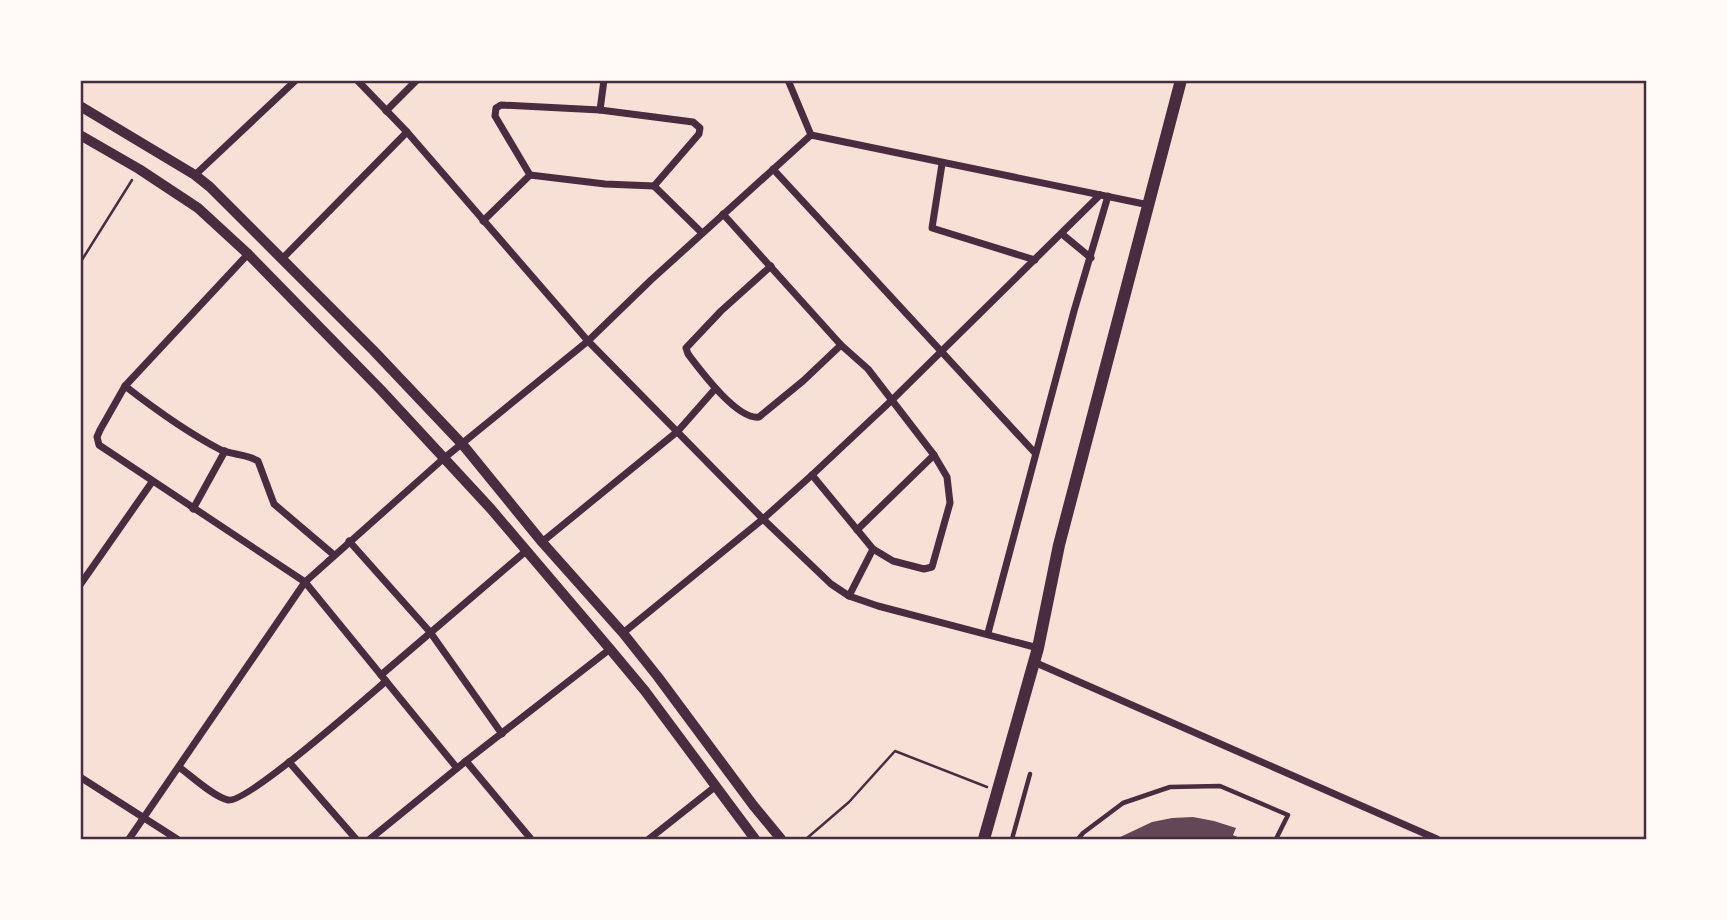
<svg xmlns="http://www.w3.org/2000/svg" width="1727" height="920" font-family="'IBM Plex Serif',serif">
	<style>
		.building { fill: #644757 }
		.lines { fill: none; stroke-linecap: round; stroke-linejoin: round }
		.path { stroke: #4a2c40; stroke-width: 2.5 }
		.service { stroke: #4a2c40; stroke-width: 4.5 }
		.minor { stroke: #4a2c40; stroke-width: 7 }
		.tertiary { stroke: #4a2c40; stroke-width: 10 }
		.secondary { stroke: #4a2c40; stroke-width: 12 }
		.neatline { fill: none; stroke: #4a2c40; stroke-width: 2.5 }
	</style>
	<rect width="100%" height="100%" fill="#f7e1d7"/>
	<polygon class="building" points="1193,817 1214,821 1236,828 1233,835 1242,839 1116,839 1152,822 1172,818"/>
	<g class="lines">
		<g class="path">
			<polyline points="80,263 132,180"/>
			<polyline points="806,839 849,802 895,751 987,787"/>
		</g>
		<g class="service">
			<polyline points="1012,839 1030,774"/>
			<polyline points="1078,839 1083,833 1123,803 1170,787 1220,786 1288,815 1276,839"/>
		</g>
		<g class="minor">
			<polyline points="357,80 407,132 588,341 763,519 831,584 849,596 878,606 1038,648"/>
			<polyline points="604,80 600,110 501,105 496,108 495,116 530,175 605,184 654,186 702,233"/>
			<polyline points="788,80 811,135"/>
			<polyline points="600,110 693,122 700,128 699,134 654,186"/>
			<polyline points="386,111 417,80"/>
			<polyline points="811,135 1149,205"/>
			<polyline points="942,164 932,228 1035,260"/>
			<polyline points="773,169 1035,453"/>
			<polyline points="195,175 296,80"/>
			<polyline points="723,214 841,345 868,369 934,455 947,477 950,503 932,567 924,569 893,561 873,549 812,475"/>
			<polyline points="483,221 530,175"/>
			<polyline points="1062,234 1091,258"/>
			<polyline points="248,254 125,386 100,430 97,437 99,445 305,582 457,768"/>
			<polyline points="283,258 407,132"/>
			<path d="M 771,266 L 721,311 L 686,348 L 688,354 C 701,371 737,420 759,417 L 803,381 L 841,345"/>
			<path d="M 125,386 C 156,410 186,432 221,450 C 233,455 247,454 258,461 L 274,504 L 334,555"/>
			<polyline points="193,509 225,451"/>
			<polyline points="857,530 934,455"/>
			<polyline points="349,541 430,632 502,734"/>
			<polyline points="542,542 678,431 715,389"/>
			<polyline points="80,585 152,482"/>
			<polyline points="849,596 873,549"/>
			<polyline points="623,633 763,519 812,475 892,400 1100,195"/>
			<polyline points="988,633 1074,311 1108,196"/>
			<polyline points="1034,662 1437,839"/>
			<polyline points="381,675 526,551"/>
			<polyline points="466,761 531,839"/>
			<polyline points="289,762 356,839"/>
			<path d="M 179,767 C 190,775 215,798 228,800 C 246,804 365,699 386,681"/>
			<polyline points="80,777 177,839"/>
			<polyline points="129,839 305,582 443,459 588,341 651,280 811,135"/>
			<polyline points="370,839 466,761 610,649"/>
			<polyline points="649,839 716,786"/>
		</g>
		<g class="tertiary">
			<polyline points="80,106 195,175 210,187 373,350 463,445 542,542 623,633 658,677 753,805 781,839"/>
			<polyline points="80,135 139,169 198,208 248,254 381,390 491,509 610,649 645,691 755,839"/>
		</g>
		<polyline class="secondary" points="984,839 1038,648 1059,545 1181,80"/>
	</g>
	<rect width="1727" height="920" fill="none" stroke="#fffaf5" stroke-width="164"/>
	<rect x="82" y="82" width="1563" height="756" class="neatline"/>
</svg>
